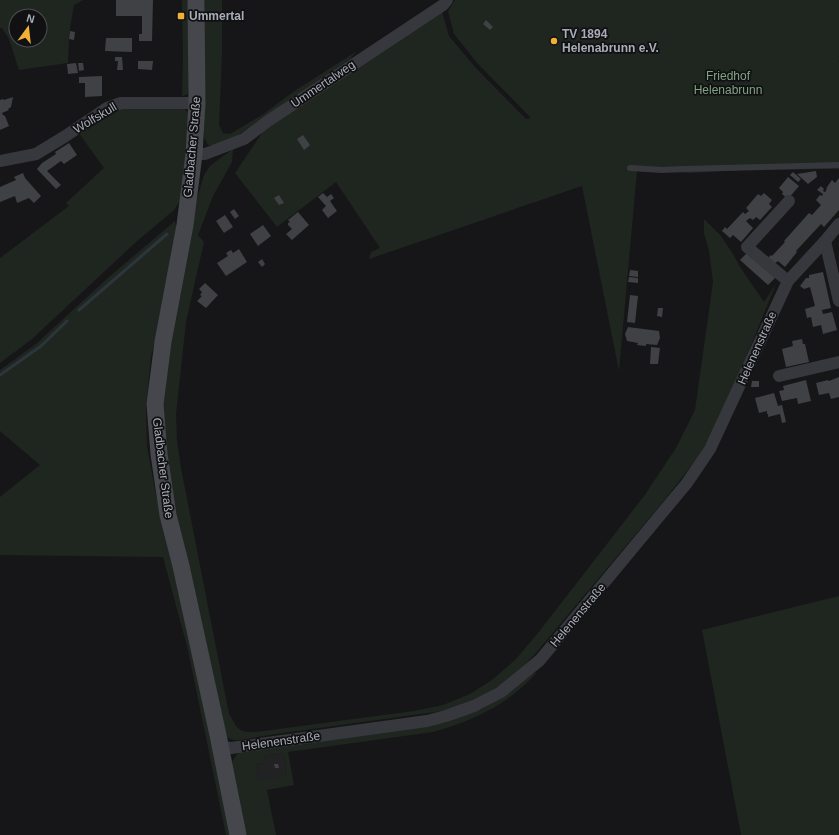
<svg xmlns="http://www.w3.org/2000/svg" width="839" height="835" font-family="Helvetica,sans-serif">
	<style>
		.built { fill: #222225 }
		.green { fill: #1e261f; fill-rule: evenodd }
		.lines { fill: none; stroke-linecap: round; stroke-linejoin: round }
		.stream { stroke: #2c353c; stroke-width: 3 }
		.building { fill: #404145 }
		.lane { stroke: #37383d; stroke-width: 6 }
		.street { stroke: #37383d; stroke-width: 12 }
		.secondary { stroke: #45474d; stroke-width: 17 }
		.poi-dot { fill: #f2b134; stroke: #111113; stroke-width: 1.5 }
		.labels { text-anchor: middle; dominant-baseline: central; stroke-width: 3.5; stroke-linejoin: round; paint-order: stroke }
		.poi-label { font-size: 12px; font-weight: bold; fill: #a8adb8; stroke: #111113; text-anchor: start }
		.park-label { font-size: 12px; fill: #7fa381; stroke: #111113 }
		.street-label { font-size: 12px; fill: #a8adb8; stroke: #111113 }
	</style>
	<rect width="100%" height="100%" fill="#161618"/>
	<polygon class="built" points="284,753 286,777 258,781 256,764 265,763 264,756"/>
	<g class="green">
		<path d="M 0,0 L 83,0 L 74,5 L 69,35 L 68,63 L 19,70 L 9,39 L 2,28 L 0,28 ZM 16,16 L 40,16 L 40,40 L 16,40 Z"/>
		<polygon points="182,0 190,0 188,94 182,96 183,56"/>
		<polygon points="205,0 222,0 222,54 219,125 223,133 230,134 262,115 293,92 357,51 350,59 228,142 219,145 208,145 204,137"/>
		<polygon points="455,0 839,0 839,61 838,61 839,62 839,169 740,170 691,173 637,171 619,371 582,186 369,259 371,252 380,248 336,182 277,227 235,173 266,127 442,12 443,15 449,36 475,67 526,119 531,118 478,64 454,34 448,11"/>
		<polygon points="182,107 189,113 182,198 174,210 136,242 32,339 0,363 0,258 69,206 66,203 104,168 78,132 117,108"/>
		<path d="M 233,149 L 232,162 L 213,196 L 198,235 L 204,242 L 186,322 L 176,414 L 177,441 L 181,468 L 229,714 C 238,728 237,733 256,732 L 414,711 L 443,705 L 470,694 L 492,680 L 515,660 L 538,633 L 644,496 L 676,448 L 695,410 L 713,282 L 709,251 L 704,233 L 704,219 L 721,236 L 733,254 L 740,267 L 764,302 L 776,284 L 724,411 L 699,456 L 662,503 L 535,654 L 510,680 L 472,701 L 442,711 L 269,735 L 240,740 L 234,740 L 226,737 L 184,557 L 163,441 L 163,393 L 194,208 L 204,175 L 210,166 L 219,159 Z"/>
		<polygon points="175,221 178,235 160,324 151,356 146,408 147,446 155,490 208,713 231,835 226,835 188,650 163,557 0,555 0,497 40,465 0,431 0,370 36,344 109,277"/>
		<polygon points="839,596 839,835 741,835 702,630"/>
		<path d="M 538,671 C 511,703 473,721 433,732 L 288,752 L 294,785 L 267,790 L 276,835 L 244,835 L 232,762 L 237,754 L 240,752 L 447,722 L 482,709 L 512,690 L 531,675 ZM 284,753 L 286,776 L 258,780 L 256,764 L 265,763 L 264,756 Z"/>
	</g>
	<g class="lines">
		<g class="stream">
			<polyline points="79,310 167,234"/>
			<polyline points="0,375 41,346 67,321"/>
		</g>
	</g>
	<g class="building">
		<polygon points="116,0 153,0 152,41 139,41 139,34 142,34 142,16 116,16"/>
		<polygon points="486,20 493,27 490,30 483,24"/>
		<polygon points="70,31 75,32 74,40 69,39"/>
		<polygon points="106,38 132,38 132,52 105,51"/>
		<polygon points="115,57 122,57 123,70 117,70 118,61 115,61"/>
		<polygon points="138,61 153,61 152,70 138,69"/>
		<polygon points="76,63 78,73 68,74 67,64"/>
		<polygon points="78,63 83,63 84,70 79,71"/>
		<polygon points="102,76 102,96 85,97 85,83 79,83 79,77"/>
		<polygon points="13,97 11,107 8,109 9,110 2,113 3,115 5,116 9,126 0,130 0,100 3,99 4,100"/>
		<polygon points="303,135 310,145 304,150 297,139"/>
		<polygon points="69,143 77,155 64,164 61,161 47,171 61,185 56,189 37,169 42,163 56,154 55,152"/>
		<polygon points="816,171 817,177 808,184 797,174"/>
		<polygon points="793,172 801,179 798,182 790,175"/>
		<polygon points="23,173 25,178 41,196 34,203 29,198 17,203 15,196 0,202 0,187 16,180 14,177"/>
		<polygon points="788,177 799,186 788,199 782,194 783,192 779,188"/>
		<polygon points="839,178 839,210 824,227 821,224 796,251 797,252 785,267 778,261 774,264 768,258 771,255 772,256 785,242 784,241 809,213 812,215 821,205 816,200 820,195 822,196 823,194 817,190 821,186 824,189 823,191 825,192 826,191 827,187 832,180 835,183"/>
		<polygon points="323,193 327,197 331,194 334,198 330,201 337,211 328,218 322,210 326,206 318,197"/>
		<polygon points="764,193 772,200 769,204 772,207 760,220 756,217 753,220 750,218 746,221 753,228 741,242 733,235 730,238 722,231 725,227 727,229 743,212 745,214 749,211 746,208 758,194 761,196"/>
		<polygon points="279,195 284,203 279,205 274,198"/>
		<polygon points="234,209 239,216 235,219 230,212"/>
		<polygon points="298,212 309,225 292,240 286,234 292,229 288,225 288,223 290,222 288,220"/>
		<polygon points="225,215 233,227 224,233 216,221"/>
		<polygon points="263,225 271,236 258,246 250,234"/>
		<polygon points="239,249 247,262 226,276 217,263 228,256 226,253 231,250 233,253"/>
		<polygon points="747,253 775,278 768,285 740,260"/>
		<polygon points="262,259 265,264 262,267 258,262"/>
		<polygon points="630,270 638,271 638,277 629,276"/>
		<polygon points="823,272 831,308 822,310 823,314 832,312 837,330 823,334 821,325 813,327 811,317 807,318 805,309 815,306 810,287 804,289 800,286 806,278 809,278 809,275"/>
		<polygon points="629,277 638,278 638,283 628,282"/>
		<polygon points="205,283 218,295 206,308 197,301 202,296 200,295 202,292 199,289"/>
		<polygon points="630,295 638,296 635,323 627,322"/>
		<polygon points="658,308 663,308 662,317 657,316"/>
		<polygon points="628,327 659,331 660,338 657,345 646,344 646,346 637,345 638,343 627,341 625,334"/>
		<polygon points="802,339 803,344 805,344 809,362 786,367 782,349 793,346 792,341"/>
		<polygon points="651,347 660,348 658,364 650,364"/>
		<polygon points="839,377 839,397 831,399 829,393 819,395 816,383 828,380 829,381"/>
		<polygon points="806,380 811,401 798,404 797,398 782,401 779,391 784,390 783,386"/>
		<polygon points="752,381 759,381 759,387 751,387"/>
		<polygon points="774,393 778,406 782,405 786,422 782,423 780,414 768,417 768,414 767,414 767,411 759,413 755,398"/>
		<polygon points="274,764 278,764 279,768 275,768"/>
	</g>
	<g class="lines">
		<polyline class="lane" points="630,168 662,170 683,169 839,165"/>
		<g class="street">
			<polyline points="194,154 205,154 244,139 268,121 443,5 447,0"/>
			<polyline points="0,161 36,154 64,137 107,108 121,103 197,103"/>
			<polyline points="825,241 839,301"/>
			<polyline points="788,281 747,247 789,201"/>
			<polyline points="779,376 839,362"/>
			<polyline points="220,747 231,748 427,721 446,716 474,706 501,692 540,660 662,513 687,483 710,449 788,281 825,241 839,224"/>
		</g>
		<polyline class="secondary" points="196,0 197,103 194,154 185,225 163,342 155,404 159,454 168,515 181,566 218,735 238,835"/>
	</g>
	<g class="poi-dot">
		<rect x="177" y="12" width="8" height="8" rx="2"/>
		<circle cx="554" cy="41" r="4"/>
	</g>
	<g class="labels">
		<g class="poi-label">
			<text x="189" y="16">Ummertal</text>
			<text x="562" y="34">TV 1894<tspan x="562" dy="14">Helenabrunn e.V.</tspan></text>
		</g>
		<g class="park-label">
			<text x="728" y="76">Friedhof<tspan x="728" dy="14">Helenabrunn</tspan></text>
		</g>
		<g class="street-label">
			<text transform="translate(323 84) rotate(-34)">Ummertalweg</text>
			<text transform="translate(95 118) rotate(-31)">Wolfskull</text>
			<text transform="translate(192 147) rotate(-85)">Gladbacher Straße</text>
			<text transform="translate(757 348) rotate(-66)">Helenenstraße</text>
			<text transform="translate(163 468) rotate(83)">Gladbacher Straße</text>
			<text transform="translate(578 615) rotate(-50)">Helenenstraße</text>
			<text transform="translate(281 741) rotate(-8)">Helenenstraße</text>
		</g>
	</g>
	<g transform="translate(28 28) rotate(15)"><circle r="19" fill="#111113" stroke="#4d4f55"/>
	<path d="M0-3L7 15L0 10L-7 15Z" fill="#f2b134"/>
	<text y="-6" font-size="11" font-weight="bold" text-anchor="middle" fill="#a8adb8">N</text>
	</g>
</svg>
